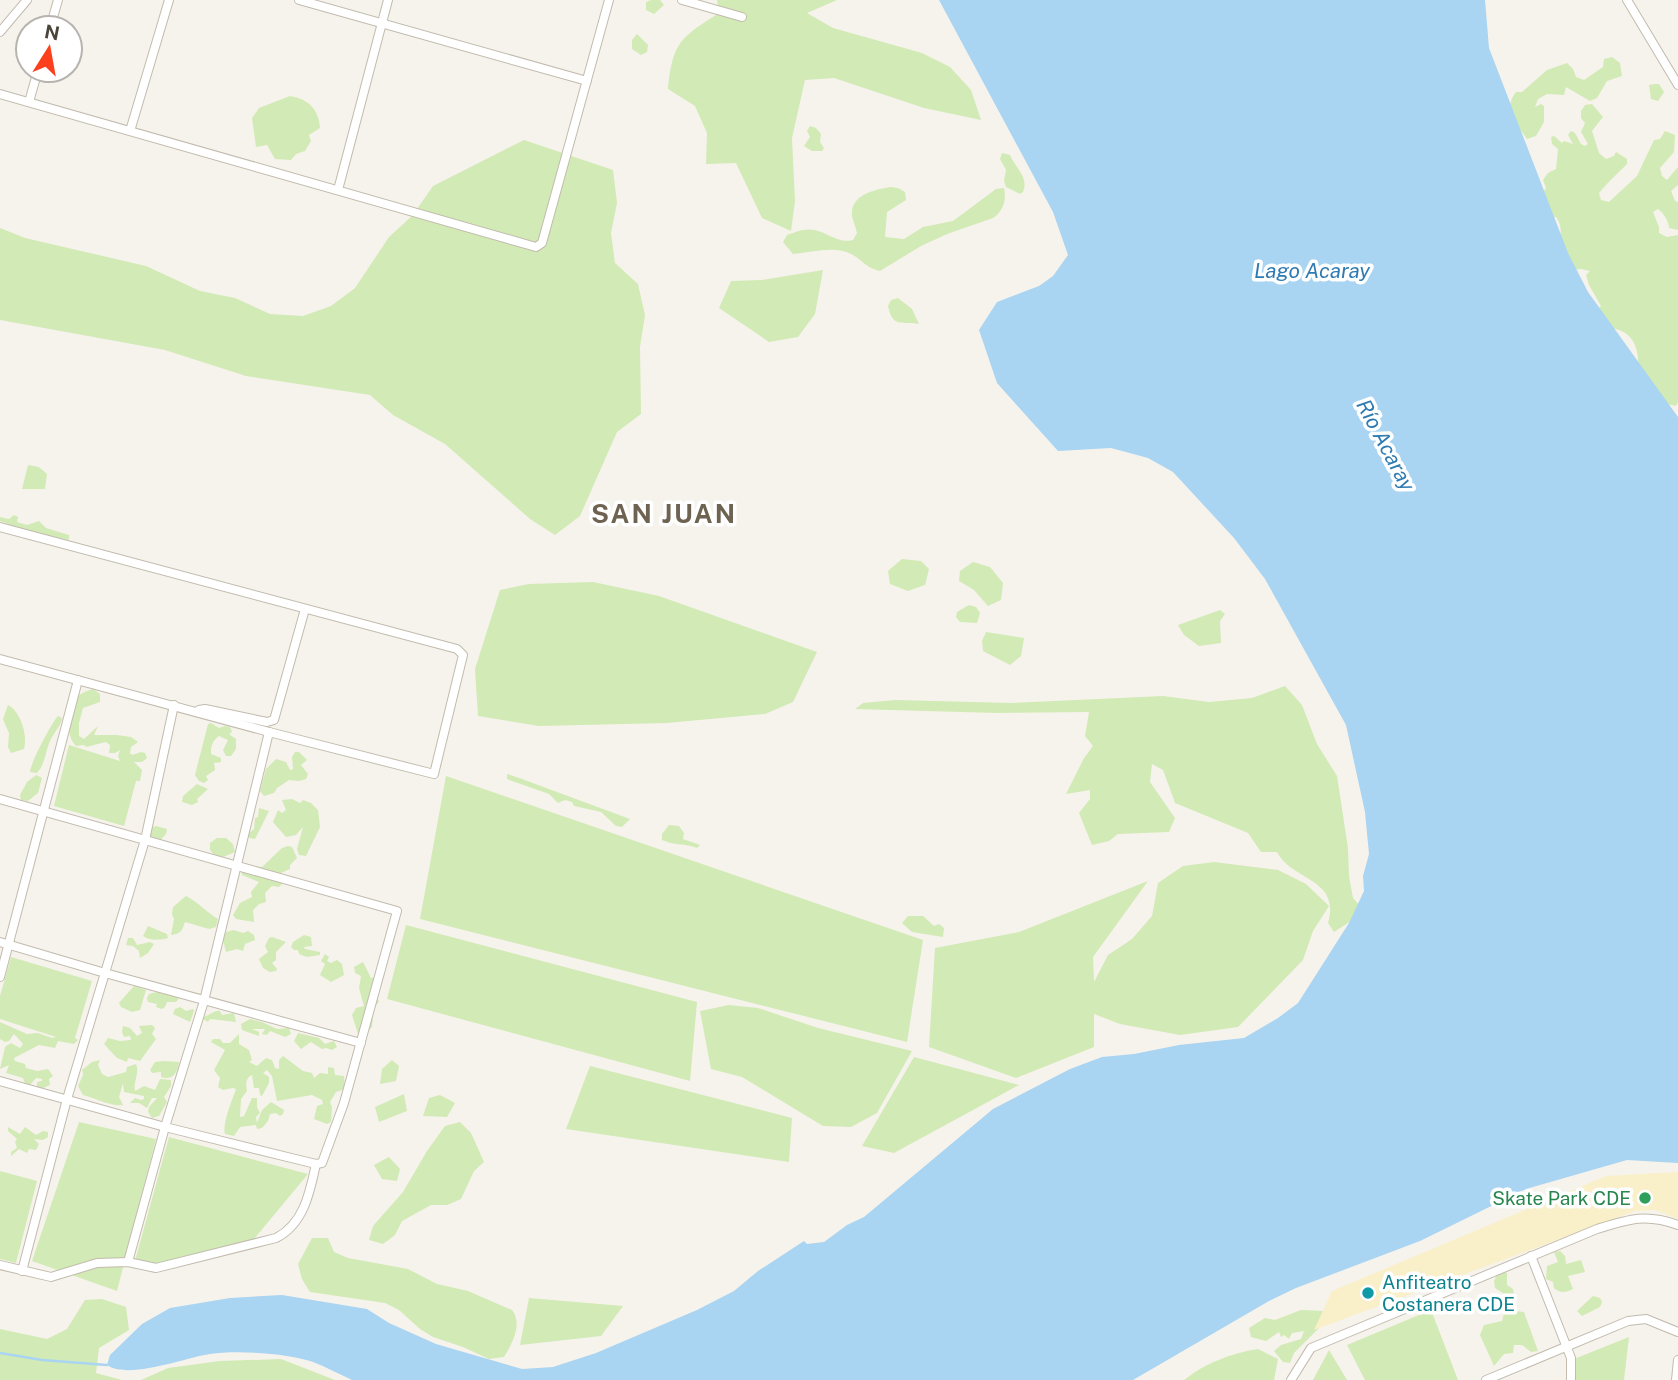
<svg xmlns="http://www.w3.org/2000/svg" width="1678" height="1380" font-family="'Public Sans',sans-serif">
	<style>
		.green { fill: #d2eab5 }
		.sand { fill: #f9efc9 }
		.water { fill: #a9d4f2 }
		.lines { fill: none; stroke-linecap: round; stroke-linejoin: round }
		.stream { stroke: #a9d4f2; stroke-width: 2.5 }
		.minor-casing { stroke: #c2bbae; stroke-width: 10 }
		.minor { stroke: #fff; stroke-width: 8 }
		.leisure-dot { fill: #2e9e5b; stroke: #fff; stroke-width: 2.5 }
		.culture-dot { fill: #0f9aa8; stroke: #fff; stroke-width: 2.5 }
		.labels { text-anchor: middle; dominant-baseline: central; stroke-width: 7; stroke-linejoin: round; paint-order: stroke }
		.leisure-label { font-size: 19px; fill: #27864d; stroke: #fff; text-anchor: end }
		.culture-label { font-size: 19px; fill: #0d838f; stroke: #fff; text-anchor: start }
		.water-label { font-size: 21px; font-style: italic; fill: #2e7ab2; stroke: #fff }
		.district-label { font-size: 26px; font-weight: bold; letter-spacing: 2px; fill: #6e6250; stroke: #fff }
	</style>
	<rect width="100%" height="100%" fill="#f6f3ec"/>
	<g class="green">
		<polygon points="651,0 660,0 664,5 654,14 646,10 646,2"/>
		<path d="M 717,0 L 837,0 L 807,13 L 833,28 L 922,53 L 950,67 L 971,90 L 981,120 L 924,108 L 834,78 L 805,80 L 792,138 L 795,201 L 791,231 L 762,218 L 736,163 L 706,164 L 707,133 L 695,106 L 668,89 C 673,42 680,38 719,13 Z"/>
		<polygon points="637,34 648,45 647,52 641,55 632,49 632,40"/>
		<path d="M 1612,57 L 1620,63 L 1622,76 L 1607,81 L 1597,98 L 1590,101 L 1566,87 L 1564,95 L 1547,94 L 1538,99 L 1535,107 L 1541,104 L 1544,106 L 1544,122 L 1536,136 L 1527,139 C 1517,124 1502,109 1516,92 L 1522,92 L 1547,70 L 1567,63 L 1573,69 L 1576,77 L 1584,80 L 1603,67 L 1604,59 Z"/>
		<polygon points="1655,84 1659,84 1664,92 1658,101 1651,99 1649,85"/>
		<path d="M 290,96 C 308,99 319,109 320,128 L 309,135 L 311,141 L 305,151 L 296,154 L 291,160 L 275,159 L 267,145 L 256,147 L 252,118 L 259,108 Z"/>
		<path d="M 1592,104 L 1603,117 L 1592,131 L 1599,153 L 1606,159 L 1614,156 L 1616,152 L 1627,159 L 1627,164 C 1617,174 1608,182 1599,193 L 1601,200 L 1609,202 L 1637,176 L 1654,140 L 1660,139 L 1665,131 L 1675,135 L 1674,152 L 1660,168 L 1662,176 L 1667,180 L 1678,167 L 1678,185 L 1671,191 L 1675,201 L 1678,202 L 1678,230 L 1669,228 C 1669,222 1664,213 1658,209 L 1653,212 L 1659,227 L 1659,233 L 1667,237 L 1678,235 L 1678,402 L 1676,406 L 1663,403 L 1638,373 C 1640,351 1635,330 1609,328 L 1597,310 L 1601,306 L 1589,285 L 1586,275 L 1590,271 L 1581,269 L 1573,270 L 1557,249 C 1560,237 1564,228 1556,217 L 1549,217 L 1539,198 L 1546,188 L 1543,180 L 1548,173 L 1556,169 L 1558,149 L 1552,144 L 1551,137 L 1554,136 L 1562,143 L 1564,141 L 1573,144 L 1568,135 L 1571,131 L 1575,133 L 1581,144 L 1585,146 L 1588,144 L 1581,132 L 1585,123 L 1581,118 L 1581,111 L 1585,105 Z"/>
		<polygon points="810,126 816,128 821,134 820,142 824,148 822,151 812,151 804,146 810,137 807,131"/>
		<polygon points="524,140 613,170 617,203 611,233 615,263 638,284 645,315 640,347 641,414 617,432 580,516 555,535 530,519 445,444 393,415 370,395 246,376 165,350 0,320 0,228 25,238 146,266 200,291 235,298 270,314 303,316 331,306 355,288 389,237 412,216 433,186"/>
		<path d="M 1002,153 L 1010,155 C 1016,169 1029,177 1023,192 L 1020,194 L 1006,187 L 1004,181 L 1006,170 L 1000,159 Z"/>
		<path d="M 890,187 L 898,188 L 905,192 L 906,200 L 887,212 L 885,237 L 904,239 L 923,227 L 953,221 L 996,189 L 1004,188 C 1007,200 1003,211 993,218 L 947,234 L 921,246 L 880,271 C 864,267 863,260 851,254 C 834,245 810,253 793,254 L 783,242 L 787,235 C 796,232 804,228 815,230 C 828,233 839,244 853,240 L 857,233 C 856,227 853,222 852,216 C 850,194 875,190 890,187 Z"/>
		<polygon points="823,270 815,314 798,337 769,342 719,308 731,281 762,280"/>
		<path d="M 898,298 L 912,309 L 919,324 C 904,320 893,330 888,306 L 891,300 Z"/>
		<polygon points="28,465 39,467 47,474 45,489 22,489"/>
		<polygon points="14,515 18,517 17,522 27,525 39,521 46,528 69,535 69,540 27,531 0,521 0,517 9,519"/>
		<polygon points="902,559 921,561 929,569 925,585 908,591 890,584 888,571"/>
		<polygon points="973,562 990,567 1003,583 1001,600 988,606 974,590 959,581 960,571"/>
		<polygon points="593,582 659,596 817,652 793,702 765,714 667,723 539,726 478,716 475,669 500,590 529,584"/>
		<polygon points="969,605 976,607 980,613 977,623 960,622 956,617 957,612"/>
		<polygon points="1220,610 1225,614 1220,621 1221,643 1199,646 1184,635 1178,625"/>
		<polygon points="986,632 1024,638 1021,656 1010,665 983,651 982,641"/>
		<path d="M 1285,686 L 1302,705 L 1317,744 L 1337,776 L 1348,848 L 1349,876 L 1353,898 L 1361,907 L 1354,919 L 1334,932 L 1328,923 C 1341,878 1292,881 1277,852 L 1261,852 L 1248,833 L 1175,803 L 1163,770 L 1152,764 L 1150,782 L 1175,818 L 1169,832 L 1118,834 L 1109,841 L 1092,845 L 1079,813 L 1090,799 L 1090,790 L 1066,794 L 1084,758 L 1093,746 L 1085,736 L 1089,712 L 997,713 L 855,709 L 863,703 L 895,700 L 1012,703 L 1163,696 L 1209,702 L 1252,698 Z"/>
		<path d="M 93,689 L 100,694 L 100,702 L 83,708 L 79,723 L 79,736 L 84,739 L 98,726 L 94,735 L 117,735 L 131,737 L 138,742 L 131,747 L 130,753 L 132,755 L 141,752 L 145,753 L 147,758 L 142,762 L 134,762 L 142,770 L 140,781 L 136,781 L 124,826 L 54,806 L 69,745 L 120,761 L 118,756 L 120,750 L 115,753 L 109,753 L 110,745 L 106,742 L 86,747 L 84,745 L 76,746 C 66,737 67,713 74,701 C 77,694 87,691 93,689 Z"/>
		<path d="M 8,705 C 21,712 28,736 24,749 L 11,753 L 8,747 L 9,733 L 3,719 Z"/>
		<path d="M 58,716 L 62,718 C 61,726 55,731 51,739 C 45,751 46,763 37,773 L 30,772 C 30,764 52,722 58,716 Z"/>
		<path d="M 211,723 L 219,728 L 225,726 L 230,727 L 232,732 L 229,734 L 236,739 L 236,749 L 231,756 L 226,756 L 223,750 L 228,740 L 219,736 C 212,741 211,746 211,754 L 221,758 L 221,762 L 214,763 L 215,770 L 206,776 L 208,780 L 204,783 L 199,781 L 195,775 L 208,724 Z"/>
		<polygon points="295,752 299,752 307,760 301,765 308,774 306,779 299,781 289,780 277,788 274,793 264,796 260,791 266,769 276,759 286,762 290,770 293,769 292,757"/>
		<polygon points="507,774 522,779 630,819 622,827 616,826 601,812 574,806 572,802 565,800 558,803 549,794 512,781 507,779"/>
		<polygon points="36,775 42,778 38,793 28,801 21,800 20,795 27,782"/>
		<polygon points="446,776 923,940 907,1042 420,919"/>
		<polygon points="197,784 208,789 197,799 198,802 192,805 182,802 183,796"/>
		<polygon points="292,799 300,803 303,800 311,803 318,810 320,827 306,856 299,855 297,849 303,827 296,835 286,837 273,822 278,810 282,813 286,810 282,800"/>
		<polygon points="259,808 269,811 255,839 249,838 249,833 254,829 255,818 258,817"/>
		<path d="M 669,825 L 679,826 L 684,833 L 683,839 L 700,845 L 697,848 C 685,843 674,846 662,840 L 662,834 Z"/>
		<polygon points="156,826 167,829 166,834 159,842 150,836 151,828"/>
		<polygon points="217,838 226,838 233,844 235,852 223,857 214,855 210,850 210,843"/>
		<polygon points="288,846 292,847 297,858 290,865 290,869 281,873 284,882 279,887 272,886 265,893 266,902 259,904 253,910 254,922 236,919 233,915 240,903 252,897 251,892 259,882 242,875 241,869 247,865 262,867 282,848"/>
		<polygon points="1214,862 1278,870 1306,884 1329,906 1313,931 1303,960 1238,1027 1180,1035 1120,1024 1094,1014 1094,1047 1016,1078 929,1047 935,948 1019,932 1148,881 1093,957 1094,982 1108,955 1132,939 1152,916 1158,883 1183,866"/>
		<path d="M 186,896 C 198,902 206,912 218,919 L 216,927 L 209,929 L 185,922 C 182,931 181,934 171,935 L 174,919 L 172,914 L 173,907 Z"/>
		<polygon points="908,916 923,916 934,926 939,924 944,928 943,937 912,932 902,923"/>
		<polygon points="406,925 697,1002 690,1081 387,999"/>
		<path d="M 148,926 L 167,934 L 168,938 C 161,940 149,941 143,936 Z"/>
		<polygon points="234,930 243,933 248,931 254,935 255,940 245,944 243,951 237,949 226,952 223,940 226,932"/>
		<polygon points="304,935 311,937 312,946 304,947 305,949 320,952 320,955 307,957 299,954 298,950 294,950 291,947 293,942"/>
		<polygon points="272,937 286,942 276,952 276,960 272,963 277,969 276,971 270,972 263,968 259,959 268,952 265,946 269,938"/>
		<polygon points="128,938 133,938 137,945 150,942 154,944 148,953 140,958 139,951 133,946 126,945"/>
		<polygon points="325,954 329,957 327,961 331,963 337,960 342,964 344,975 331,982 320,975 325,964 321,961"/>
		<polygon points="11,957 92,981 75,1038 78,1040 74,1044 58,1041 55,1048 39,1045 14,1058 15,1061 25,1064 26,1068 37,1071 48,1069 53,1076 49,1079 50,1085 41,1089 37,1087 37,1082 42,1081 42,1079 36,1078 29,1086 25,1084 23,1078 6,1073 9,1065 0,1069 5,1047 11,1043 20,1048 23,1044 14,1034 9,1041 5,1042 0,1039 0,1022 27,1034 38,1033 52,1038 56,1037 0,1019 0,996"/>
		<polygon points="363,962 371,978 376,977 376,995 379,1002 374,1007 372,1027 362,1037 358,1034 352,1015 356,1008 364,1006 359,988 361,976 355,973 354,967"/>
		<polygon points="134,986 146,990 140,1010 132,1012 121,1007 119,1003"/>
		<polygon points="157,992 167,995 170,993 180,997 176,1002 167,1002 165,1007 162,1009 156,1007 157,1004 148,1002 147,998 149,994"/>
		<polygon points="729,1005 758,1008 818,1028 912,1051 877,1113 851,1127 823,1126 742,1077 711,1069 700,1011"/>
		<polygon points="180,1007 186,1011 193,1009 194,1011 190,1022 173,1014 175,1009"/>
		<polygon points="216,1011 220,1011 222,1015 234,1013 236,1022 210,1019 208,1022 203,1019 204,1017"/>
		<polygon points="250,1019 262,1022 277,1029 289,1028 291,1034 285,1037 270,1031 267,1035 262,1034 265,1029 252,1029 259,1032 259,1036 242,1030 241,1024"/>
		<polygon points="152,1025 155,1028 152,1034 156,1039 140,1061 128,1058 127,1062 117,1058 104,1044 108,1038 120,1041 131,1040 130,1036 124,1037 122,1032 123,1026 130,1028 137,1036 142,1033 139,1026"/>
		<polygon points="298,1033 319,1038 325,1044 334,1041 337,1047 332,1050 326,1048 322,1049 311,1042 301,1049 294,1041"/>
		<path d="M 239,1034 L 239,1044 L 249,1050 L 252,1060 L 249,1062 L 257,1066 L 266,1058 L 272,1060 L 275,1068 L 279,1069 L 279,1060 L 283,1056 L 303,1071 L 312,1073 L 314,1078 L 320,1073 L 328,1074 L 328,1067 L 334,1068 L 335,1075 L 344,1076 L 345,1089 L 336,1092 L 330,1102 L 332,1107 L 331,1122 L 327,1124 L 314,1119 L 317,1106 L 323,1104 L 322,1100 L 312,1095 L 277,1101 L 272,1076 L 267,1070 L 263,1073 L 269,1077 L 269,1083 L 262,1096 L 260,1095 L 259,1088 L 254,1088 L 252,1075 C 245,1078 246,1085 247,1091 L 241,1099 L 240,1117 L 244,1116 L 252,1098 L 257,1098 L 257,1107 L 260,1113 L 256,1117 L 257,1123 L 262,1110 L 271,1102 L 284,1110 L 283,1114 L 280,1116 L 276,1113 L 270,1114 L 268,1121 L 262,1128 L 257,1129 L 256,1125 L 240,1127 L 234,1136 L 225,1134 C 222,1123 232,1101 236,1089 L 233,1088 L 223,1090 L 218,1087 L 220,1078 L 214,1070 L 225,1050 L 211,1042 L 213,1039 L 220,1039 L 223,1043 L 230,1043 Z"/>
		<polygon points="914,1057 1019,1085 894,1153 862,1146"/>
		<path d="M 100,1060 L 98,1065 L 102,1074 L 108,1077 L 126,1072 L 127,1067 L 136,1064 C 140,1073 133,1081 135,1091 L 144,1086 L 155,1090 L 160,1079 L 171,1080 L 171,1086 L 164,1097 L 167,1102 L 159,1116 L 152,1118 L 148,1112 L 149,1107 L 157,1098 L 152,1098 L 147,1108 L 139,1103 L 130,1103 L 135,1098 L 141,1100 L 144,1099 L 144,1096 L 124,1092 L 123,1083 L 119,1097 L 123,1105 C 112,1107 95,1098 83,1095 L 78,1086 L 83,1075 L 82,1070 L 92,1062 Z"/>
		<polygon points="392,1060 399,1066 396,1081 380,1084 382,1069"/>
		<path d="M 164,1061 L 179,1062 C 178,1072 173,1081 161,1077 L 161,1072 L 152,1073 L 150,1070 L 155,1062 Z"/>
		<polygon points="590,1066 792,1118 789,1162 566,1129"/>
		<polygon points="404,1094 407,1111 379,1122 375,1107"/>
		<polygon points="440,1095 455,1103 447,1117 423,1116 429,1098"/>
		<polygon points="79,1122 156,1139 117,1291 32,1261"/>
		<polygon points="460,1122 471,1133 484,1162 474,1171 461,1199 447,1205 431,1205 402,1221 395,1235 383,1244 369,1240 373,1226 403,1192 427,1151 445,1126"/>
		<polygon points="8,1127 20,1134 25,1127 36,1135 43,1131 48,1132 48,1137 43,1140 34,1139 39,1144 36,1150 29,1149 27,1153 19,1149 11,1156 11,1152 17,1148 15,1142 17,1139 8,1131"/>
		<polygon points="169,1137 308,1174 254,1239 138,1269 133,1268"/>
		<polygon points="389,1157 400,1169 397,1181 382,1179 374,1165"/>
		<polygon points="0,1171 37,1181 16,1263 0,1259"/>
		<path d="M 312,1238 L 328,1238 L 334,1252 L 348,1258 L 408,1269 L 437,1284 L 468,1291 L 512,1310 C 523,1324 512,1344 504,1357 L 489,1359 L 463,1347 L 433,1337 L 420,1329 L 399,1310 L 385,1303 L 310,1292 L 302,1279 L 298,1264 Z"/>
		<path d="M 1560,1251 L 1565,1256 L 1566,1264 L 1581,1260 L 1585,1272 L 1568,1276 L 1573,1289 C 1565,1293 1560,1293 1554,1288 L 1553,1282 L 1546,1279 L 1547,1266 L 1558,1262 L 1554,1252 Z"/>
		<polygon points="1502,1270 1507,1273 1507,1285 1513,1289 1514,1294 1509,1297 1495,1288 1494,1281 1498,1272"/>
		<polygon points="1593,1296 1600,1298 1602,1302 1600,1307 1582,1316 1577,1311"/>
		<polygon points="529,1298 623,1306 601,1336 520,1345"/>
		<polygon points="102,1299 126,1307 129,1330 99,1348 96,1373 122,1380 0,1380 0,1329 47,1339 67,1329 85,1300"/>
		<polygon points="1301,1310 1325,1311 1319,1328 1294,1353 1290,1363 1283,1362 1274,1351 1281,1345 1301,1339 1304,1331 1292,1333 1289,1339 1284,1335 1281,1337 1279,1332 1266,1341 1251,1337 1249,1328 1265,1318 1275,1320"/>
		<polygon points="1431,1310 1458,1380 1365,1380 1347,1345"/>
		<polygon points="1516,1311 1524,1312 1538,1351 1531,1352 1522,1345 1514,1345 1513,1353 1504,1354 1494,1366 1480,1335 1484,1325 1502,1321 1504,1313"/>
		<polygon points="1629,1337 1624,1380 1576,1380 1574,1359"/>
		<path d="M 1258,1349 L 1278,1359 L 1274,1380 L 1184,1380 C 1205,1363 1232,1353 1258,1349 Z"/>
		<polygon points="1329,1350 1347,1380 1313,1380"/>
		<polygon points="281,1359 335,1380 141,1380 168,1368 220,1361"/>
	</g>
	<polygon class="sand" points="1678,1172 1678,1219 1655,1210 1635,1211 1314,1330 1332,1291 1606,1176"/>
	<path class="water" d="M 939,0 L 1485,0 L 1489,48 L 1568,253 L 1588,292 L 1678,417 L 1678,1163 L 1627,1160 L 1526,1189 L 1420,1241 L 1296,1288 L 1269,1301 L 1133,1380 L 352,1380 C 339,1374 326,1367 313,1362 C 289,1353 235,1350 210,1354 C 184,1358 128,1380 107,1365 L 110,1355 L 142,1324 L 170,1308 L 230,1298 L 282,1295 L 367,1309 L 389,1323 L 436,1344 L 522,1369 L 553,1367 L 596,1353 L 697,1310 L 734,1291 L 758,1271 L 804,1241 L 807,1244 L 824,1242 L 847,1225 L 864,1217 L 993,1109 L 1070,1069 L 1102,1057 L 1134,1054 L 1179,1045 L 1244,1038 L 1278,1018 L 1298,1003 L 1349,923 L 1364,891 L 1363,876 L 1369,854 L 1365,812 L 1346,725 L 1265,579 L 1234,538 L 1173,472 L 1148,458 L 1111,448 L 1058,451 L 997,383 L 979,330 L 997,302 L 1039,286 L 1053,276 L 1068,255 L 1053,212 Z"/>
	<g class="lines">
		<polyline class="stream" points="0,1353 42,1360 107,1365"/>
		<defs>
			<g id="minor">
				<polyline points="299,0 587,81"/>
				<polyline points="682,0 742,17"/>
				<polyline points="1627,0 1678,85"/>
				<polyline points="50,28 58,0"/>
				<polyline points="0,32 27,0"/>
				<polyline points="0,94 536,247 542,243 609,0"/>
				<polyline points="29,102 38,70"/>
				<polyline points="130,131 169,0"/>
				<polyline points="338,190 388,0"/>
				<polyline points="0,527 457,649 463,655 434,774 269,732 0,659"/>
				<polyline points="199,710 205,709 267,722 274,720 305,609"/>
				<polyline points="0,799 397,911 344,1103 322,1163 316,1164 165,1127 0,1081"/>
				<polyline points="0,942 105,973 361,1043"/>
				<polyline points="0,977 78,680"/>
				<polyline points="1531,1256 1571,1358 1571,1380"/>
				<polyline points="128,1262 165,1127 204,1001 269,732"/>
				<path d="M 0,1265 L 51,1277 L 97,1263 L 128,1262 L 156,1268 L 276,1238 C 304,1224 310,1192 316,1164"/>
				<polyline points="22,1271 67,1099 145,840 174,705"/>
				<path d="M 1291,1380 L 1311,1348 L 1597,1229 C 1629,1219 1646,1213 1678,1225"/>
				<polyline points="1486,1380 1628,1321 1646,1319 1678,1332"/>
				<polyline points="1676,1380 1678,1360"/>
			</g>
		</defs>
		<use href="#minor" class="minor-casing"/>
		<use href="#minor" class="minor"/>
	</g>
	<circle class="leisure-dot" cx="1645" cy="1198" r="7"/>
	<circle class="culture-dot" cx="1368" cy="1293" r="7"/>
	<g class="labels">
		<g class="leisure-label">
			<text x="1631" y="1198">Skate Park CDE</text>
		</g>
		<g class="culture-label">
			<text x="1382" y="1282">Anfiteatro<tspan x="1382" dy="22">Costanera CDE</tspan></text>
		</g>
		<g class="water-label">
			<text x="1312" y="270">Lago Acaray</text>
			<text transform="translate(1386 445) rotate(62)">Río Acaray</text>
		</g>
		<g class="district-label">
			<text x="664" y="513">SAN JUAN</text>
		</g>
	</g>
	<g transform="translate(49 49) rotate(11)"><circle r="33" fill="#ffffff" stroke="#b7b4b0" stroke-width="2"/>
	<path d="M0-5L12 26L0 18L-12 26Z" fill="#fc3f1d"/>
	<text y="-10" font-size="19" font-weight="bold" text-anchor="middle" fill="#4b4439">N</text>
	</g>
</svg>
